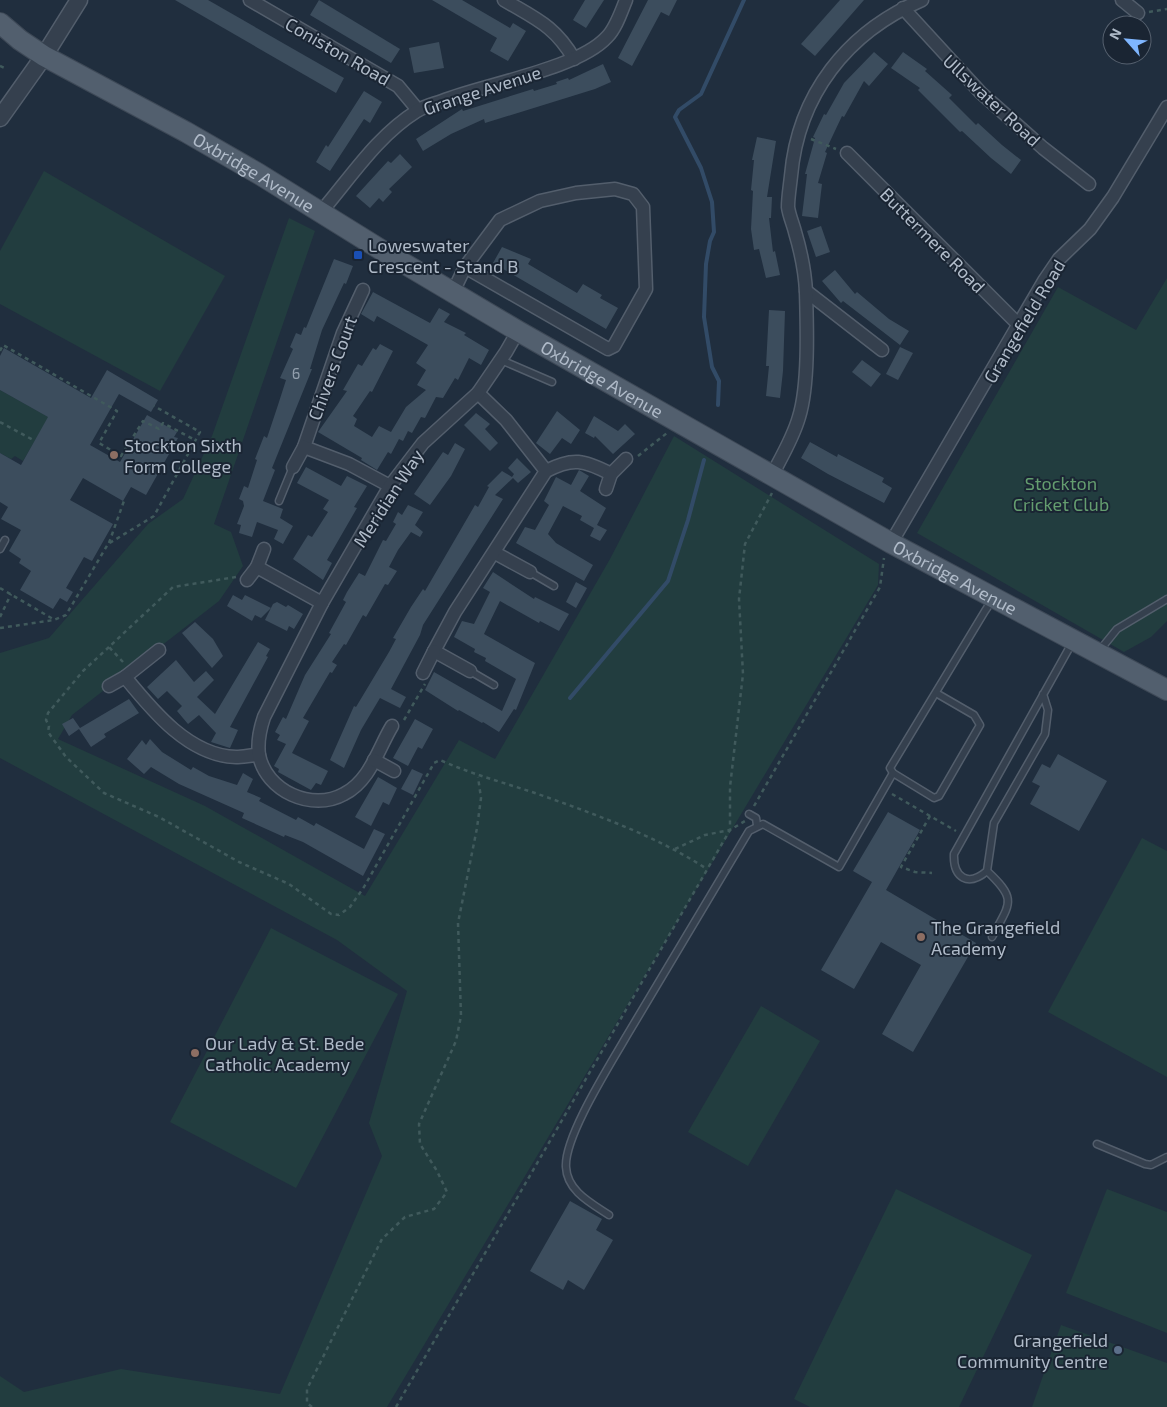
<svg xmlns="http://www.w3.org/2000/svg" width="1167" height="1407" font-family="'Exo 2',sans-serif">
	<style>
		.green { fill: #223d3f }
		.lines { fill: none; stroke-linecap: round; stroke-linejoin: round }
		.stream { stroke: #324b67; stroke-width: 4 }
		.building { fill: #3c4d5d }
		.service-casing { stroke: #535e6c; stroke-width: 9 }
		.minor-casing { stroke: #535e6c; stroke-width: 15 }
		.tertiary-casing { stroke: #535e6c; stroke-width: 19 }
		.primary-casing { stroke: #3e4957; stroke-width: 22 }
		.path { stroke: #405a5c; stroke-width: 2.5; stroke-dasharray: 4 4; stroke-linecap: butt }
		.service { stroke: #35404e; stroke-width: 6 }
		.minor { stroke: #35404e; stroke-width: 12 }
		.tertiary { stroke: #35404e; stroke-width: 16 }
		.primary { stroke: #525f6e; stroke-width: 20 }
		.transit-dot { fill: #1a4fb4; stroke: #1a2533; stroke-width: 2 }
		.education-dot { fill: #8d6e63; stroke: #1a2533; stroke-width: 2 }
		.service-dot { fill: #5c6f8a; stroke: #1a2533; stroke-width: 2 }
		.labels { text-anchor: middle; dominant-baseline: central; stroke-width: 4; stroke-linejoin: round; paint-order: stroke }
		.number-label { font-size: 15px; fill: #93a0ae }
		.street-label { font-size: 18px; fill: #b0bbc9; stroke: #1a2533 }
		.poi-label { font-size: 18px; fill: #b0bbc9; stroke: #1a2533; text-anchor: start }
		.park-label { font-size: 18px; fill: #649d6f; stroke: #1a2533 }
	</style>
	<rect width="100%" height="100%" fill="#202e3e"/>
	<g class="green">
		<polygon points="44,171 225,276 160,391 0,304 0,251"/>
		<polygon points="289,218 315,231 214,524 231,532 243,566 219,601 72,715 58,739 205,806 365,896 459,740 495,759 610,559 674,436 879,564 878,585 387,1407 0,1407 0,1376 24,1392 121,1369 280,1394 382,1156 369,1123 407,991 337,940 0,758 0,653 49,638 148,524 183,499 212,436"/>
		<polygon points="1167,278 1167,621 1151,637 1124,652 917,533 1058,287 1136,330"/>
		<polygon points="0,390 52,419 40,432 23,461 15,456 11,459 0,453"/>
		<polygon points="1142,838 1167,851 1167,1077 1048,1012"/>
		<polygon points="271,928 398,994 296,1188 170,1122"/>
		<polygon points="761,1006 820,1041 748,1166 688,1132"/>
		<polygon points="896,1189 1032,1255 959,1407 810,1407 794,1399"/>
		<polygon points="1107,1189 1167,1212 1167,1333 1066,1293"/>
		<polygon points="1061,1325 1167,1363 1167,1407 1032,1407"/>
	</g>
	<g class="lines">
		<g class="stream">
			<polyline points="718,405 719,381 712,367 704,317 706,264 710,241 714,232 712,202 701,168 675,117 679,110 701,94 744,0"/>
			<polyline points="570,698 668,581 688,520 704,460"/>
		</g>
	</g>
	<g class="building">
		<polygon points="175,0 208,0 344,78 336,93"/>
		<polygon points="319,0 400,49 391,63 310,15"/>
		<polygon points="432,0 462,0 505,25 510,28 513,23 526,31 508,61 490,51 497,38"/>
		<polygon points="585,0 604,0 586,28 573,20"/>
		<polygon points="648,0 677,0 669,16 661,12 632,66 618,58"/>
		<polygon points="840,0 864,0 815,56 801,44"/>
		<polygon points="439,42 444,68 414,73 409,48"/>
		<polygon points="874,52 888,64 869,86 864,81 844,117 842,116 825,152 827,153 818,183 822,184 818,218 802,216 807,174 805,174 815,138 813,137 824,114 826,115 844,83"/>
		<polygon points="903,52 927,69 925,71 952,95 949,98 976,125 978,123 1002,145 1021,160 1011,174 991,158 962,131 960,132 918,90 920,88 891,68"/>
		<polygon points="603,64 611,82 595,89 485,123 484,119 451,134 423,151 416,139 462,109 463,111 533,89 534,91 557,84 556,82 568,78 569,80"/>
		<polygon points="364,91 382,102 370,123 364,119 330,171 316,162 326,145 328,147"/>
		<polygon points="757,137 776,141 767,197 772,197 771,218 769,218 773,252 775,251 780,275 766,278 759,249 754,250 751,229 753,191 751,190 754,160 752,160"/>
		<polygon points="400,154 412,167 389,189 392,192 383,202 379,198 370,208 356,196 388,161 391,163"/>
		<polygon points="821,226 830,252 816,257 807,231"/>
		<polygon points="502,247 531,259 528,264 577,293 583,284 602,295 600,298 618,308 606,329 493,263"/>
		<polygon points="334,259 353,266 346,284 344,283 322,330 310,369 312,369 272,468 275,470 263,501 283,509 280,518 293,526 283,544 274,539 278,530 257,522 252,537 239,533 241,525 237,524 244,506 243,501 239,499 244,486 248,488 257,460 255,459 264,436 267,438 278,405 286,380 280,378 293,349 290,347 296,333 301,335 304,327 306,328"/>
		<polygon points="835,270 855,294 857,292 889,319 909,331 900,345 843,301 841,303 822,281"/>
		<polygon points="373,292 430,323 439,308 450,314 444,322 466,333 464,335 489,350 481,365 469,358 458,380 455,378 443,398 436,397 425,418 421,417 412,433 408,431 403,441 399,439 391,454 388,452 377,470 361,460 362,458 318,432 347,391 343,390 358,364 362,366 373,348 376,350 380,344 393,351 372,392 370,391 353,416 357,419 354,426 372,437 379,426 391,432 406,407 426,390 417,385 426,370 416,363 428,345 377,316 374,322 361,314"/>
		<polygon points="769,310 785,311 783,371 780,398 766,396 769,366 766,366"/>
		<polygon points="900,347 913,353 898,380 886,374"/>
		<polygon points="4,348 91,398 107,370 158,400 151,412 119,394 90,445 120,462 147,415 177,432 174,437 178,438 146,495 131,487 123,501 83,478 70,500 113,524 92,561 84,557 66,588 73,592 67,602 60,598 53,609 20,590 31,571 19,563 21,559 9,551 21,530 1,519 8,507 0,502 0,453 21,465 48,417 0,390 0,356"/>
		<polygon points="862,360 881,374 871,387 852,372"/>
		<polygon points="557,411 580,430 571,444 562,438 550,454 536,443"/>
		<polygon points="476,413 490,424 485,429 498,443 490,451 464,425"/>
		<polygon points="594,416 618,431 625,424 635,434 613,454 595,436 594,438 585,433"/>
		<polygon points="810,442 837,457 838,454 884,478 882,482 892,488 884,503 828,474 801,458"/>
		<polygon points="455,443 465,449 451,476 430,505 414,494 443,452 448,455"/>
		<polygon points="517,458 531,472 518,483 513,478 495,495 503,499 423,625 420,635 391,689 406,697 400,708 380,698 361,730 344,768 330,760 354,706 356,707 389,652 396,639 393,638 411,607 423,589 425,591 475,505 478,507 489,487 487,486 502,471 512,477 514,474 508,468"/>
		<polygon points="306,467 341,486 347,476 367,486 354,507 357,508 327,560 332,563 323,580 293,559 308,535 312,537 328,512 323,509 329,500 297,483"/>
		<polygon points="579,470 589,476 580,491 606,508 597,525 607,530 600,541 590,536 594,528 580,520 582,516 563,506 548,534 556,543 593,565 584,581 516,543 525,527 535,530 549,505 544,501 556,477 571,485"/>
		<polygon points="408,505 423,512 415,525 423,532 420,537 411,532 398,550 389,567 397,571 388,585 385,584 366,617 363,615 346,645 344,644 332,662 337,665 332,673 330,672 303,718 309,721 292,753 328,771 321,785 316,783 311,790 278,772 279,769 274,766 286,744 277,740 280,735 275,732 283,717 286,719 305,675 331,634 329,633 346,602 343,600 347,592 359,573 365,576 383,540 386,541 396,524 393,522 398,512 402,515"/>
		<polygon points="493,572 534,599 535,597 569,614 559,631 540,621 539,623 500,601 484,634 535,663 516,710 514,709 499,732 483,722 482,723 459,710 458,711 425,690 434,672 502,711 516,679 485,661 486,658 474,652 475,649 454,637 462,621 474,624 490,592 483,588"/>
		<polygon points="576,582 587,588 576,608 566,602"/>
		<polygon points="233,595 242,600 245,595 271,608 261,618 255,615 252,621 227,606"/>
		<polygon points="277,602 286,607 288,605 303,614 294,629 289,626 287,631 265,620 273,604"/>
		<polygon points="195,622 213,639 223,656 212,668 182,633"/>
		<polygon points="258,642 270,649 266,656 268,657 230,727 238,730 230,748 211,742 216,733 199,715 188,724 177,711 182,706 167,691 158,699 147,687 176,660 194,682 206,671 214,680 197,697 215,714"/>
		<polygon points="129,699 139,713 104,734 106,737 91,747 79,729 69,736 62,724 73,718 80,728"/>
		<polygon points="415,719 433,729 422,749 418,747 408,766 393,758"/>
		<polygon points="150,739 162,752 191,770 193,767 209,776 237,785 243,773 253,779 247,792 261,798 259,801 296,820 298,817 314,826 316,823 364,849 374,829 385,834 363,876 303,842 285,835 284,837 242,818 244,813 179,784 151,767 144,774 127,759 142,740 146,745"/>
		<polygon points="1058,754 1107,781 1079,831 1030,804 1040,786 1032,782 1042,764 1050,768"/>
		<polygon points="412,769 423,774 413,795 401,789"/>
		<polygon points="378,777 397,788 389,805 383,802 371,826 355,817"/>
		<polygon points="888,812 920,830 886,890 976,943 913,1052 882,1034 921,965 881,942 854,989 821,970 872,882 853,871"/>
		<polygon points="570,1201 602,1219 596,1230 613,1240 584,1290 568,1280 563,1290 530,1271"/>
	</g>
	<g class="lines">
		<defs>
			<g id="service">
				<polyline points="501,360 552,382"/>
				<polyline points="279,501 293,467"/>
				<polyline points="0,549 5,540"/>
				<polyline points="530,572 554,586"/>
				<polyline points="1100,650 1117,629 1167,599"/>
				<polyline points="470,671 494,685"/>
				<polyline points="936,693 974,715 980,725 939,796 934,798 893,773 890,768 985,611 993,599"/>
				<path d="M 1043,694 L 1048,710 L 1045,734 L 994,823 L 987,871 C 968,887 953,878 954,854 L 1072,643"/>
				<polyline points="749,814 756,818 757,825"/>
				<path d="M 987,871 C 1018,900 1010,903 992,937"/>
				<polyline points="1097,1144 1145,1164 1151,1165 1167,1157"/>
				<path d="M 609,1215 C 591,1203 567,1191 566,1167 C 564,1137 610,1065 626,1037 C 667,968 708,899 749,831 L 763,824 L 839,867 L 893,773"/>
			</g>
			<g id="minor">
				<polyline points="250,0 398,86 418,110"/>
				<path d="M 504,0 C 536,19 555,26 574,59"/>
				<polyline points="1122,0 1138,13"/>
				<polyline points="903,8 981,93 1043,148 1089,184"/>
				<polyline points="847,153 1020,326"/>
				<path d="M 321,212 C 351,177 377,136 417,111 C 424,106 434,104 442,101 C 485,84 578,69 607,37 C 616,28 621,12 626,0"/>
				<polyline points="806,291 882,350"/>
				<polyline points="453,292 465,267 500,220 540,201 576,193 615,189 633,194 643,207 646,289 614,346 608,349 465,267"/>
				<polyline points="304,447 343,333 363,290"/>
				<polyline points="293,467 304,447 349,464 390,486"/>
				<path d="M 546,471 C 573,457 584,460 611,474 L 626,459"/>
				<path d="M 772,475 C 782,456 793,438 799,417 C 809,385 807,326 806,292 C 805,272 801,252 795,232 C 793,224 789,215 788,207 C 788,197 790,186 791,176 C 798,95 847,32 922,0"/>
				<polyline points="606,489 611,474"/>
				<polyline points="891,543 1044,281 1059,259 1090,229 1113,197 1167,107"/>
				<polyline points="495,553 530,572"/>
				<polyline points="257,567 322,603"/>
				<polyline points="247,580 257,567 264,549"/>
				<path d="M 159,650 L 125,677 C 152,710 189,756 236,757 C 243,757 252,755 259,755"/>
				<polyline points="470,671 434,651 455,612 546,471 506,420 478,393"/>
				<polyline points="423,673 434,651"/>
				<polyline points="109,686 125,677"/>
				<path d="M 392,726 C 378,749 370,781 344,794 C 312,812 266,791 259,755 C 257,741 260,729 264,717 L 322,603 L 390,486 L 423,443 L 478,393 L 506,352 L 518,331"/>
				<polyline points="374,760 394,771"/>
			</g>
			<polyline id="tertiary" points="0,118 44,56 79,0"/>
			<g id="primary">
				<path id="s1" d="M 0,23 L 20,40 L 44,56 L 186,132 L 259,174 L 383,251 L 518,331 L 891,543 L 1167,690"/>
			</g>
		</defs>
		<use href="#service" class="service-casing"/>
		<use href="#minor" class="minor-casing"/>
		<use href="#tertiary" class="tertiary-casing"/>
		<use href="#primary" class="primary-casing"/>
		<g class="path">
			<polyline points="1149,12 1167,9"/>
			<polyline points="0,66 7,69"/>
			<polyline points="811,139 836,149"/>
			<polyline points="0,351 3,345 117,411 99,443 121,456 143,421 159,429 163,423 195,440"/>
			<polyline points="0,422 35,441"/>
			<polyline points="638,456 667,433"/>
			<polyline points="109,543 125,498"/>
			<polyline points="0,588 53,619"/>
			<polyline points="0,617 11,594"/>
			<polyline points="0,628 54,620 66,615 108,544 154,516 200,432 154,406"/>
			<path d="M 109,647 L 83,671 L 48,713 L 46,720 L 49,726 L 48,732 L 66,757 L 104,793 L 159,817 L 239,862 L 289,884 L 331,914 L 339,915 L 350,907 L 364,887 L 434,763 L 440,760 C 478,777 514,785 552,799 C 605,818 659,838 707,869"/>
			<polyline points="123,662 109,647 173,587 236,577"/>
			<polyline points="404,720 425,684"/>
			<polyline points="892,794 956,831"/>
			<polyline points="754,806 880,587 884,558"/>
			<polyline points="930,816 901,867 915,872 932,873"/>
			<polyline points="675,849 705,835 730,830 730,787 743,674 739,599 745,544 772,493"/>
			<polyline points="312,1407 307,1403 307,1389 382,1239 405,1217 434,1209 447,1192 437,1171 420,1144 419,1124 456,1041 461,1016 458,923 477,828 481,798 478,777"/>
			<polyline points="396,1407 730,830 745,821"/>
		</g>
		<use href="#service" class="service"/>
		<use href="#minor" class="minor"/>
		<use href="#tertiary" class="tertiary"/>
		<use href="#primary" class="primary"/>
	</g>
	<rect class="transit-dot" x="353" y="250" width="10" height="10" rx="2.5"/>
	<g class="education-dot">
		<circle cx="114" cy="455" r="5"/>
		<circle cx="921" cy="937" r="5"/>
		<circle cx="195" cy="1053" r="5"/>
	</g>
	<circle class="service-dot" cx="1118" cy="1350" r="5"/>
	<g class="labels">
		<g class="number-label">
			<text x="296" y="373">6</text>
		</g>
		<g class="street-label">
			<text transform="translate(338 51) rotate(30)">Coniston Road</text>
			<text transform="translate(482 90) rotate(-18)">Grange Avenue</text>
			<text transform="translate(992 100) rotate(43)">Ullswater Road</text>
			<text stroke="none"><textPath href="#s1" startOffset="295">Oxbridge Avenue</textPath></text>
			<text transform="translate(933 240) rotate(45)">Buttermere Road</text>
			<text transform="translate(1024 321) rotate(-59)">Grangefield Road</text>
			<text transform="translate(332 368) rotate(-70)">Chivers Court</text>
			<text stroke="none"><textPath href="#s1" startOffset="700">Oxbridge Avenue</textPath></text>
			<text transform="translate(388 498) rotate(-57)">Meridian Way</text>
			<text stroke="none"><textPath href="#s1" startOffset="1105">Oxbridge Avenue</textPath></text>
		</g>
		<g class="poi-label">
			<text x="368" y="245">Loweswater<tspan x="368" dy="21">Crescent - Stand B</tspan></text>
			<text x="124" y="445">Stockton Sixth<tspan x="124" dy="21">Form College</tspan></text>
			<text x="931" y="927">The Grangefield<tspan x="931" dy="21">Academy</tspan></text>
			<text x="205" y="1043">Our Lady &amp; St. Bede<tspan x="205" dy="21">Catholic Academy</tspan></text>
			<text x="1108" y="1340" text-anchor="end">Grangefield<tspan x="1108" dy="21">Community Centre</tspan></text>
		</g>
		<g class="park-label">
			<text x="1061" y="483">Stockton<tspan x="1061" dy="21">Cricket Club</tspan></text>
		</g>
	</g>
	<g transform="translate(1127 40) rotate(297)"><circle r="24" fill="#1a2533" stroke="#56616f"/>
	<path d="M0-4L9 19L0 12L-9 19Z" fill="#7fb6ff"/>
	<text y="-8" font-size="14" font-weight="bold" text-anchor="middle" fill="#b0bbc9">N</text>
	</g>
</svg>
